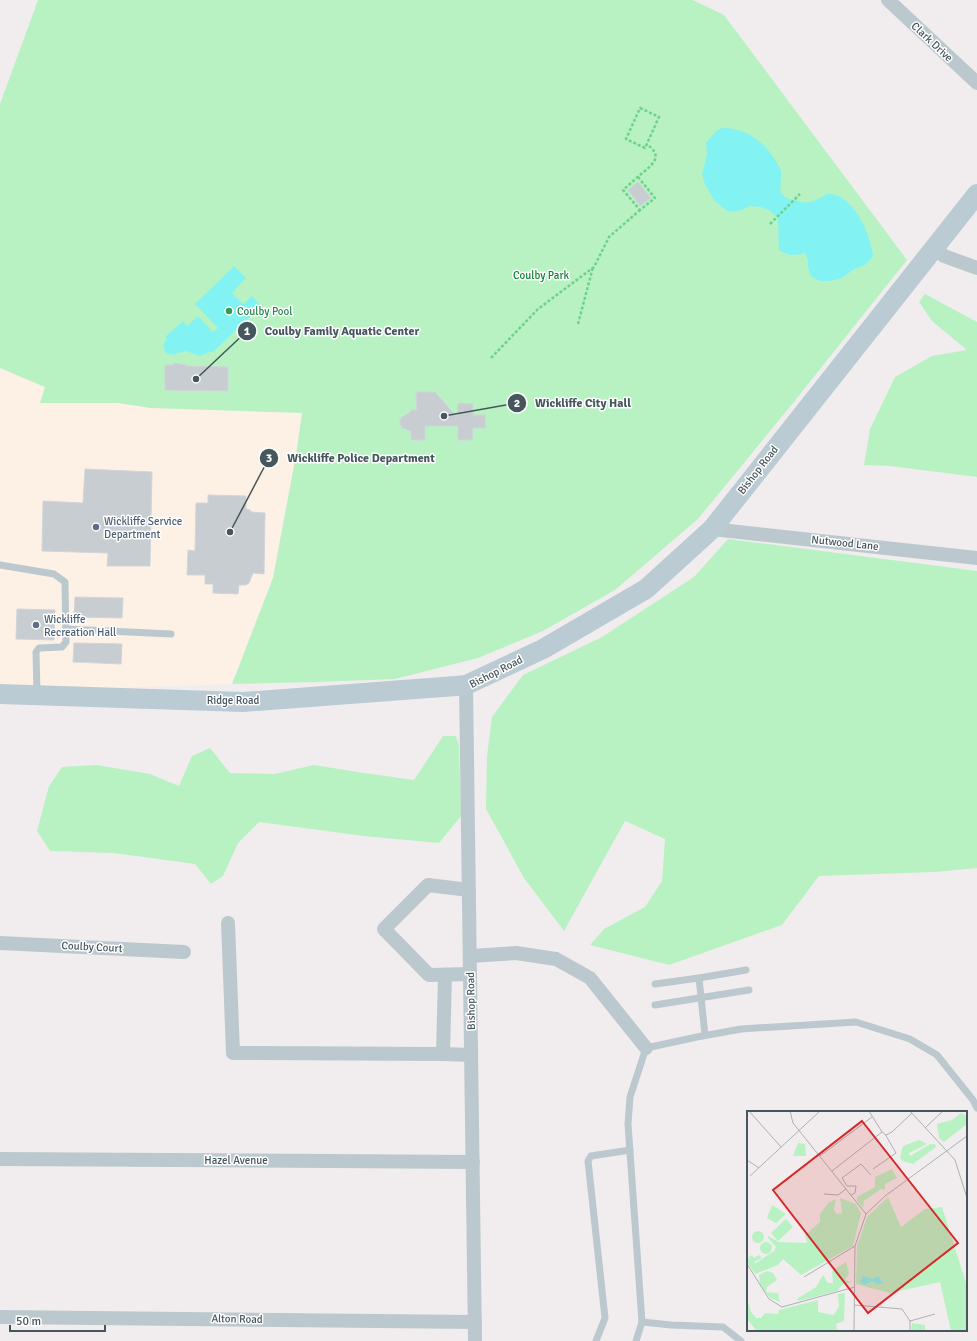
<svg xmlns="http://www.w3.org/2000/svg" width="977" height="1341" font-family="Signika,sans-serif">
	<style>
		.commercial { fill: #fdf1e5 }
		.green { fill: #b8f2c3 }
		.water { fill: #82f2f2 }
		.building { fill: #c7cdd1; stroke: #d1d5da }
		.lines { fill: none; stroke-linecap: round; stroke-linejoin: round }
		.path { stroke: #6ed28c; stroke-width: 2.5; stroke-dasharray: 3 2; stroke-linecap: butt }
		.lane { stroke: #bbc9ce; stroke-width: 7 }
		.street { stroke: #bbc9ce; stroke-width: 14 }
		.secondary { stroke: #bacbd3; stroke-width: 20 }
		.leisure-dot { fill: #2e9e5b; stroke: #fff; stroke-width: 1.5 }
		.service-dot { fill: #5c6f8a; stroke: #fff; stroke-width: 1.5 }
		.labels { text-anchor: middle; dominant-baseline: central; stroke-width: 3; stroke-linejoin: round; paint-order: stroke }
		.street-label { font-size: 11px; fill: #45565d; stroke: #fff }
		.park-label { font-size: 11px; fill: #108332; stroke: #fff }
		.leisure-label { font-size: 11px; fill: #27864d; stroke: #fff; text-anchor: start }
		.service-label { font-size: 11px; fill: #4e5e75; stroke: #fff; text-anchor: start }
		.inset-road { fill: none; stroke: #acb1b4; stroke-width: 1 }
		.view { fill: #d62828; fill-opacity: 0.15; stroke: #d62828; stroke-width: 2 }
		.inset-edge { fill: none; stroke: #45565d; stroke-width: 2 }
		.leader { fill: none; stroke: #45565d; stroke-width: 1.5 }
		.callout-dot { fill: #45565d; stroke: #fff; stroke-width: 1.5 }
		.mark-label { font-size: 12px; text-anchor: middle; font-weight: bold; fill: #fff }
		.callout-label { font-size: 12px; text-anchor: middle; font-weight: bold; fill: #45565d; stroke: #fff; stroke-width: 3; stroke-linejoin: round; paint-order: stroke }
	</style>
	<rect width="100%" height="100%" fill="#f1edee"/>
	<polygon class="commercial" points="0,368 45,387 41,403 118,403 151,408 302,412 296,455 273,578 232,684 48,690 0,689"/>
	<g class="green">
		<polygon points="38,0 693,0 724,15 907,260 793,403 698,519 615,590 543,631 478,658 395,679 316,682 232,684 273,578 296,455 302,413 151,408 118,403 40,403 45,387 0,368 0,104"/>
		<polygon points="925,294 977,322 977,477 890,466 864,465 870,429 895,377 932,356 967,350 932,321 919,302"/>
		<polygon points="728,539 977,571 977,868 935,872 819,876 782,925 669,965 590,945 604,929 645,907 662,881 665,839 625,821 564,931 524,878 486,809 487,756 492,717 523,675 602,637 694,577"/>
		<polygon points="443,736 456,736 459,746 461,816 439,843 364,836 259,822 238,843 223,876 211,884 195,864 114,853 50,851 37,831 49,786 62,767 96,765 150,774 179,786 192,756 210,748 230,773 274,774 314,765 364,773 414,780"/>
	</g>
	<g class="water">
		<path d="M 723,128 C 745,128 764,141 775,160 C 777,163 780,167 781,171 C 783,179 776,190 785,197 C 788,199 791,199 794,200 C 805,204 809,203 820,198 C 822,197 826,194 828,194 C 853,193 871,235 873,256 L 865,265 L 854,269 L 842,278 L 830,281 L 820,281 L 811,276 L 808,267 L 808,260 L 805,253 C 795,256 788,256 779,250 L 778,218 L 769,210 L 761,207 L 749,206 L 742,210 L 730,212 L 722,207 L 714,200 L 705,184 L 702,175 L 707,154 L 706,143 L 717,130 Z"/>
		<path d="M 234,266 L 246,278 L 232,293 L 243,304 L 252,296 L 261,306 L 213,352 L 209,352 L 200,356 L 186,351 L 180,353 L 179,352 L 174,355 L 166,353 C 163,348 163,343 167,339 L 165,337 L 183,321 L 187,326 L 198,316 L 213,332 L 218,328 L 195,304 Z"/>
	</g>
	<g class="building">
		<polygon points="638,182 651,198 640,206 628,190"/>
		<polygon points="174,363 186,365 186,366 228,367 228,391 165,390 165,365 174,365"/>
		<polygon points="416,392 435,392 457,417 458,403 473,404 473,415 485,415 486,428 473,428 472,440 458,440 458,426 425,426 425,440 411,440 411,431 402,428 400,424 400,420 402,417 410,412 411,410 417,410"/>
		<polygon points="85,469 152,472 150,566 107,566 108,553 42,551 43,501 83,503"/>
		<polygon points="208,495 246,496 246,509 250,510 251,512 265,513 264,574 253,573 249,583 246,585 239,585 238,594 213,593 213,584 205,584 205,575 187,575 188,550 195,551 196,503 208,503"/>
		<polygon points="75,597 123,598 122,618 74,617"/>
		<polygon points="17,609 55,610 54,640 16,639"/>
		<polygon points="74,643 122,644 121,664 73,662"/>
	</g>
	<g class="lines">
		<g class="path">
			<polygon points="640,108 659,117 645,148 626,139"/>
			<path d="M 638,177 L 655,198 L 640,210 L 623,190 C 629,185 634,180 640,175 C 652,165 665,156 646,144"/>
			<polyline points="770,224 800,194"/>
			<polyline points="578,324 593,267"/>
			<polyline points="491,358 538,309 594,267 609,237 640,210"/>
		</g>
		<g class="lane">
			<polyline points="0,565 54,574 65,582 66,642 62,647 39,648 36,652 37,693"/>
			<polyline points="66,629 171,634"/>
			<polyline points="655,984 699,978"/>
			<polyline points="655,1005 749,990"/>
			<polyline points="705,1035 699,978 746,970"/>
			<polyline points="642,1322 671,1325 723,1327 741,1341"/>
			<polyline points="596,1341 605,1318 588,1161 591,1156 630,1150"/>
			<polyline points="636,1341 642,1322 628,1124 630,1097 646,1048 697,1037 741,1029 856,1022 910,1039 937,1055 973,1100 977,1108"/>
		</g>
		<g class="street">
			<polyline points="888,0 977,83"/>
			<polyline points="934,247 944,256 977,268"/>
			<polyline points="712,529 977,558"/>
			<polyline points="466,685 475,1341"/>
			<polyline points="469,890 428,885 384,929 429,975 470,974"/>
			<polyline points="228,923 233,1053 443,1054 445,975"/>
			<polyline points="0,943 184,952"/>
			<polyline points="470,956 516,953 556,959 590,978 646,1048"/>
			<polyline points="443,1054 471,1055"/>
			<polyline points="0,1159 473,1162"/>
			<polyline points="0,1317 475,1322"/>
		</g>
		<polyline class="secondary" points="0,694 243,702 456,686 466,685 543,649 646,589 712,529 977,194"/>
	</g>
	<circle class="leisure-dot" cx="229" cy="311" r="4"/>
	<g class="service-dot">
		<circle cx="96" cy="527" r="4"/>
		<circle cx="36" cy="625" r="4"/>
	</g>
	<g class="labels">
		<g class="street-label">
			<text transform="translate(932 42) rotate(43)">Clark Drive</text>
			<text transform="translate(758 470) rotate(-52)">Bishop Road</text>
			<text transform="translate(845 543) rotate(6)">Nutwood Lane</text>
			<text transform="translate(496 672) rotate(-27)">Bishop Road</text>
			<text x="233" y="700">Ridge Road</text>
			<text transform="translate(92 947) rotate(3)">Coulby Court</text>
			<text transform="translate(471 1001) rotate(-91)">Bishop Road</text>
			<text x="236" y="1160">Hazel Avenue</text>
			<text transform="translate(237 1319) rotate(1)">Alton Road</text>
		</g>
		<g class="park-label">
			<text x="541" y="275">Coulby Park</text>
		</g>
		<g class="leisure-label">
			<text x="237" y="311">Coulby Pool</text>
		</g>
		<g class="service-label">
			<text x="104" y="521">Wickliffe Service<tspan x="104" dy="13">Department</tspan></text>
			<text x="44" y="619">Wickliffe<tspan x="44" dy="13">Recreation Hall</tspan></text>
		</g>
	</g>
	<g transform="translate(747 1111)">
		<rect width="220" height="220" fill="#f1edee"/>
		<path d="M 214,2 L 220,5 L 220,13 L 197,31 L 192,27 L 190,13 L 205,9 ZM 172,29 L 180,33 L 162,42 L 163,45 L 183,33 L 188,33 L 189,36 L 166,53 L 155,50 L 153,46 L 156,35 ZM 51,32 L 58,33 L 59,45 L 46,45 ZM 145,58 L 150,67 L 138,73 L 138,79 L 134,78 L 117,90 L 116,97 L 110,90 L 110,86 L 128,76 L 128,66 ZM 141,86 L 154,116 L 178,98 L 195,96 L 220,175 L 220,220 L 204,220 L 193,171 L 143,182 L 109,173 L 110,135 L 120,106 ZM 93,87 L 109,93 L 114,102 L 106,135 L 54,164 L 36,148 L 31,154 L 8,163 L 0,151 L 0,145 L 4,150 L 2,146 L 5,144 L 7,147 L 12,144 L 15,147 L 7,151 L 9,152 L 27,140 L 29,136 L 21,127 L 21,125 L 32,131 L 60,132 L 58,124 L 73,111 L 73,103 L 81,92 L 89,88 L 87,99 L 90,103 L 95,102 ZM 25,94 L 39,103 L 29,112 L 20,107 ZM 39,108 L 46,116 L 31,130 L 24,122 ZM5 126a6 6 0 1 1 12 0a6 6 0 1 1-12 0ZM13 137a6 6 0 1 1 12 0a6 6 0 1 1-12 0ZM 99,151 L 102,162 L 98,169 L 105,171 L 96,173 L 90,180 L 52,190 L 50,188 L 69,176 L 76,164 L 81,172 L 86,172 L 85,160 ZM 20,160 L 26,162 L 30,169 L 20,176 L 19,181 L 31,182 L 33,191 L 23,187 L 13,174 L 12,164 ZM 98,182 L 97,210 L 89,213 L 90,220 L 10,220 L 0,208 L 0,188 L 4,201 L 9,207 L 14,207 L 18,202 L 31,203 L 32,199 L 71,189 L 71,201 L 87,204 L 92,195 L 91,183 ZM 165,212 L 178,214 L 178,220 L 164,220 Z" fill="#b8f2c3"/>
		<path d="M 116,165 L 125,168 L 131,165 L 136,172 L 130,173 L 125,170 L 117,174 L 113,171 Z" fill="#82f2f2"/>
		<path class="inset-road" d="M 2,0 L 34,36M 43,0 L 46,12 L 119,103M 122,0 L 135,21M 163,0 L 208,49 L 220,87M 178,17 L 196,0M 73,45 L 125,6M 0,49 L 12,57M 126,58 L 149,42 L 138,23M 85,60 L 135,21 L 139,24 L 145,21 L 165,2M 3,65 L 73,0M 100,75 L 95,67 L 114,53 L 124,64M 100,75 L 109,75 L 108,82 L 104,84M 77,83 L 91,84 L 99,78M 0,153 L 22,188 L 35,196 L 108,176M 57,166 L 108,135M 107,194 L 155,198 L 163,210 L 163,220M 163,210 L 188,203M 107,220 L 108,135 L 119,103 L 138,85 L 220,25"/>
		<path class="view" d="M 115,10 L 211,132 L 121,202 L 26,79 Z"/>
		<rect width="220" height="220" class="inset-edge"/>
	</g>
	<path class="leader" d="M196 379L247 331M444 416L517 403M230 532L269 458"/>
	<g class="callout-dot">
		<circle cx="196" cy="379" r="4"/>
		<circle cx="444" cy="416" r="4"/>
		<circle cx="230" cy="532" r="4"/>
		<circle cx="247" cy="331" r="10"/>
		<circle cx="517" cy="403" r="10"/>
		<circle cx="269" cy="458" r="10"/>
	</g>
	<g class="mark-label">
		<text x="247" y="335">1</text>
		<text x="517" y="407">2</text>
		<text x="269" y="462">3</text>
	</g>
	<g class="callout-label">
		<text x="342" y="335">Coulby Family Aquatic Center</text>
		<text x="583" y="407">Wickliffe City Hall</text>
		<text x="361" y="462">Wickliffe Police Department</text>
	</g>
	<path d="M10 1325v6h95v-6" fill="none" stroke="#45565d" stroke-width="2"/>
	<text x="16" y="1325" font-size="12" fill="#45565d" stroke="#ffffff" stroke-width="3" paint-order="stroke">50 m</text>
</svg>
